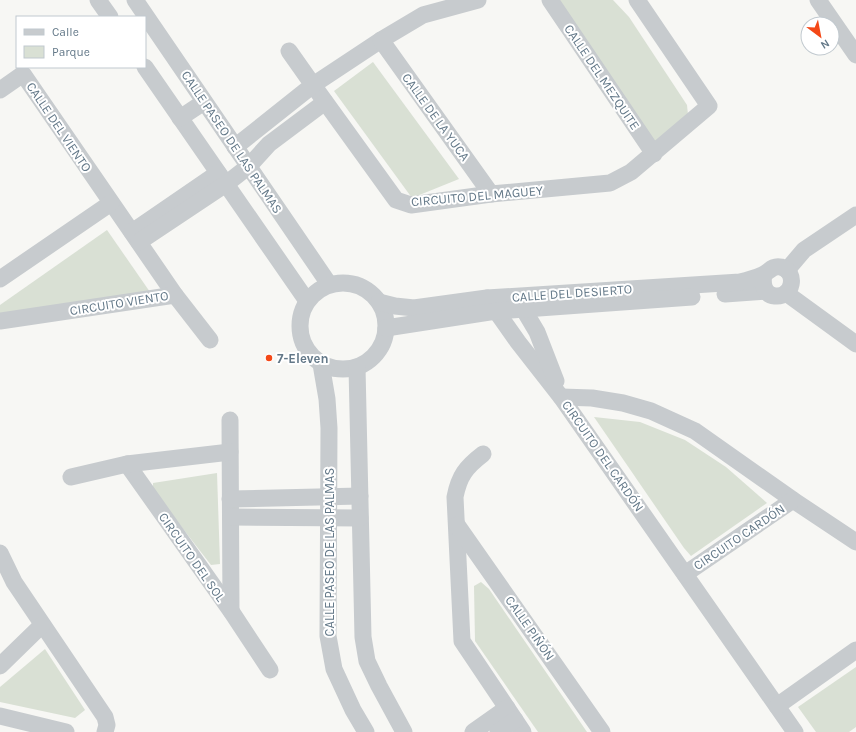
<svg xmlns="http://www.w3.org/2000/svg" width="856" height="732" font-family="Karla,sans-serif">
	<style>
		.green { fill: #d9e0d4 }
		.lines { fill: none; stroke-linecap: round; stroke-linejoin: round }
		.street { stroke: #c7cbce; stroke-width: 17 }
		.poi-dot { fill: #f44817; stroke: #fff; stroke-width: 1.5 }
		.labels { text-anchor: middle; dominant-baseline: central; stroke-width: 4; stroke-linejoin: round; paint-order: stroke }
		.street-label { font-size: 13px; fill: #637888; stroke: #fff }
		.poi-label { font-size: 13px; font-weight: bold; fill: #637888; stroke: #fff; text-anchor: start }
	</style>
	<rect width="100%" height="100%" fill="#f7f7f4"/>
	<g class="green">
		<polygon points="557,0 613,0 629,17 687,105 688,115 654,143"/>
		<polygon points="373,62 459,179 412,198 334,91"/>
		<polygon points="107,230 150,292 0,319 0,305"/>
		<polygon points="594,417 640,422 685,440 726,467 767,503 691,556 684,548"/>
		<polygon points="217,473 220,564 211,565 153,490 153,483"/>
		<polygon points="481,582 489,589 587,732 538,732 475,641 474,586"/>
		<polygon points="45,649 85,710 75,718 0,702 0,687"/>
		<polygon points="856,667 856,727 849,732 816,732 798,707"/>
	</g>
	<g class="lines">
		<g class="street">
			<polyline points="98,0 110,17"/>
			<polyline points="135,0 329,284"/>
			<polyline points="478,0 423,15 381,40 313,85 396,200 411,205 491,194 610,183 631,172 709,106 637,0"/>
			<polyline points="550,0 654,154"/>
			<polyline points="818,0 856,55"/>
			<polyline points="381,40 491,194"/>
			<polyline points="145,67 307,301"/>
			<polyline points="0,90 23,74 175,295 210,340"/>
			<polyline points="180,118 204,102"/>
			<polyline points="235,147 313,85 289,51"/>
			<polyline points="132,232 218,173"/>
			<polyline points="139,242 226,184 249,166 269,144 325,102"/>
			<polyline points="787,270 804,250 856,215"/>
			<polyline points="0,279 111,203"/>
			<circle cx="343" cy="326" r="43"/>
			<polyline points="786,293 856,344"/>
			<polyline points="725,294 766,291"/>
			<polyline points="487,298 518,342 561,397 795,732"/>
			<polyline points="518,300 537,332 556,381"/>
			<path d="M 379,302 L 395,306 L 414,308 L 487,298 L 740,282 C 748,280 755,278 762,275 C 769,273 771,265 781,267 C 798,272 793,298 775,296 C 764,295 762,284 764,274"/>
			<polyline points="0,321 175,295"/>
			<polyline points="386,328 496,311 692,297"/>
			<polyline points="321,364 327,399 329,428 328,636 334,669 353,710 366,732"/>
			<polyline points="357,367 363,637 367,661 379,686 404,732"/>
			<polyline points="561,397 592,398 623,403 651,411 695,431 793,500 856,542"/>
			<polyline points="230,420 231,611"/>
			<path d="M 483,454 C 466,467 459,476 455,497 L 462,641 L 523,732"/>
			<polyline points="127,464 231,611 270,670"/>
			<polyline points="71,477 127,464 230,452"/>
			<polyline points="230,499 360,496"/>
			<polyline points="231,517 360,518"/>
			<polyline points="457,525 602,732"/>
			<polyline points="0,553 14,582 105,717 107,725 105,732"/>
			<polyline points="685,574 793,500"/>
			<polyline points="0,666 42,625"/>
			<polyline points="777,706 856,650"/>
			<polyline points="0,716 66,732"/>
			<polyline points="473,732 507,708"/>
			<polyline points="498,732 515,720"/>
		</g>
	</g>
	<circle class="poi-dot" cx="269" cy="358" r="4"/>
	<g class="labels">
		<g class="street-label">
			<text transform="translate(602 77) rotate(56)">CALLE DEL MEZQUITE</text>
			<text transform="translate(436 117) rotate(54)">CALLE DE LA YUCA</text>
			<text transform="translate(59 127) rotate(56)">CALLE DEL VIENTO</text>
			<text transform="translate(232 142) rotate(56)">CALLE PASEO DE LAS PALMAS</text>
			<text transform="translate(477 196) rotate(-5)">CIRCUITO DEL MAGUEY</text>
			<text transform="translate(572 293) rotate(-4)">CALLE DEL DESIERTO</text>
			<text transform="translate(119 303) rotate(-9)">CIRCUITO VIENTO</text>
			<text transform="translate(603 456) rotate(55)">CIRCUITO DEL CARDÓN</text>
			<text transform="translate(739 537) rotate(-34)">CIRCUITO CARDÓN</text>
			<text transform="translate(329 552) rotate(-90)">CALLE PASEO DE LAS PALMAS</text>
			<text transform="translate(192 557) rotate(55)">CIRCUITO DEL SOL</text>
			<text transform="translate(530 628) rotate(55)">CALLE PIÑÓN</text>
		</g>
		<g class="poi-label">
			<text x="277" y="358">7-Eleven</text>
		</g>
	</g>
	<rect x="16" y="16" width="130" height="52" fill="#ffffff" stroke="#c1c9cf"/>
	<rect x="24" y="29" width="20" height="6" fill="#c7cbce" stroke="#c1c9cf"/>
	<text x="52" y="36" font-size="12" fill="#637888">Calle</text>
	<rect x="24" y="46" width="20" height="12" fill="#d9e0d4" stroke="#c1c9cf"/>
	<text x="52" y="56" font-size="12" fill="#637888">Parque</text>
	<g transform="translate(820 36) rotate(148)"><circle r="19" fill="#ffffff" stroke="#c1c9cf"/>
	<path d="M0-3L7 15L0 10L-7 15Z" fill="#f44817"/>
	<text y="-6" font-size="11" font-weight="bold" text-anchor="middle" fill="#637888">N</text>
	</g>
</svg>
